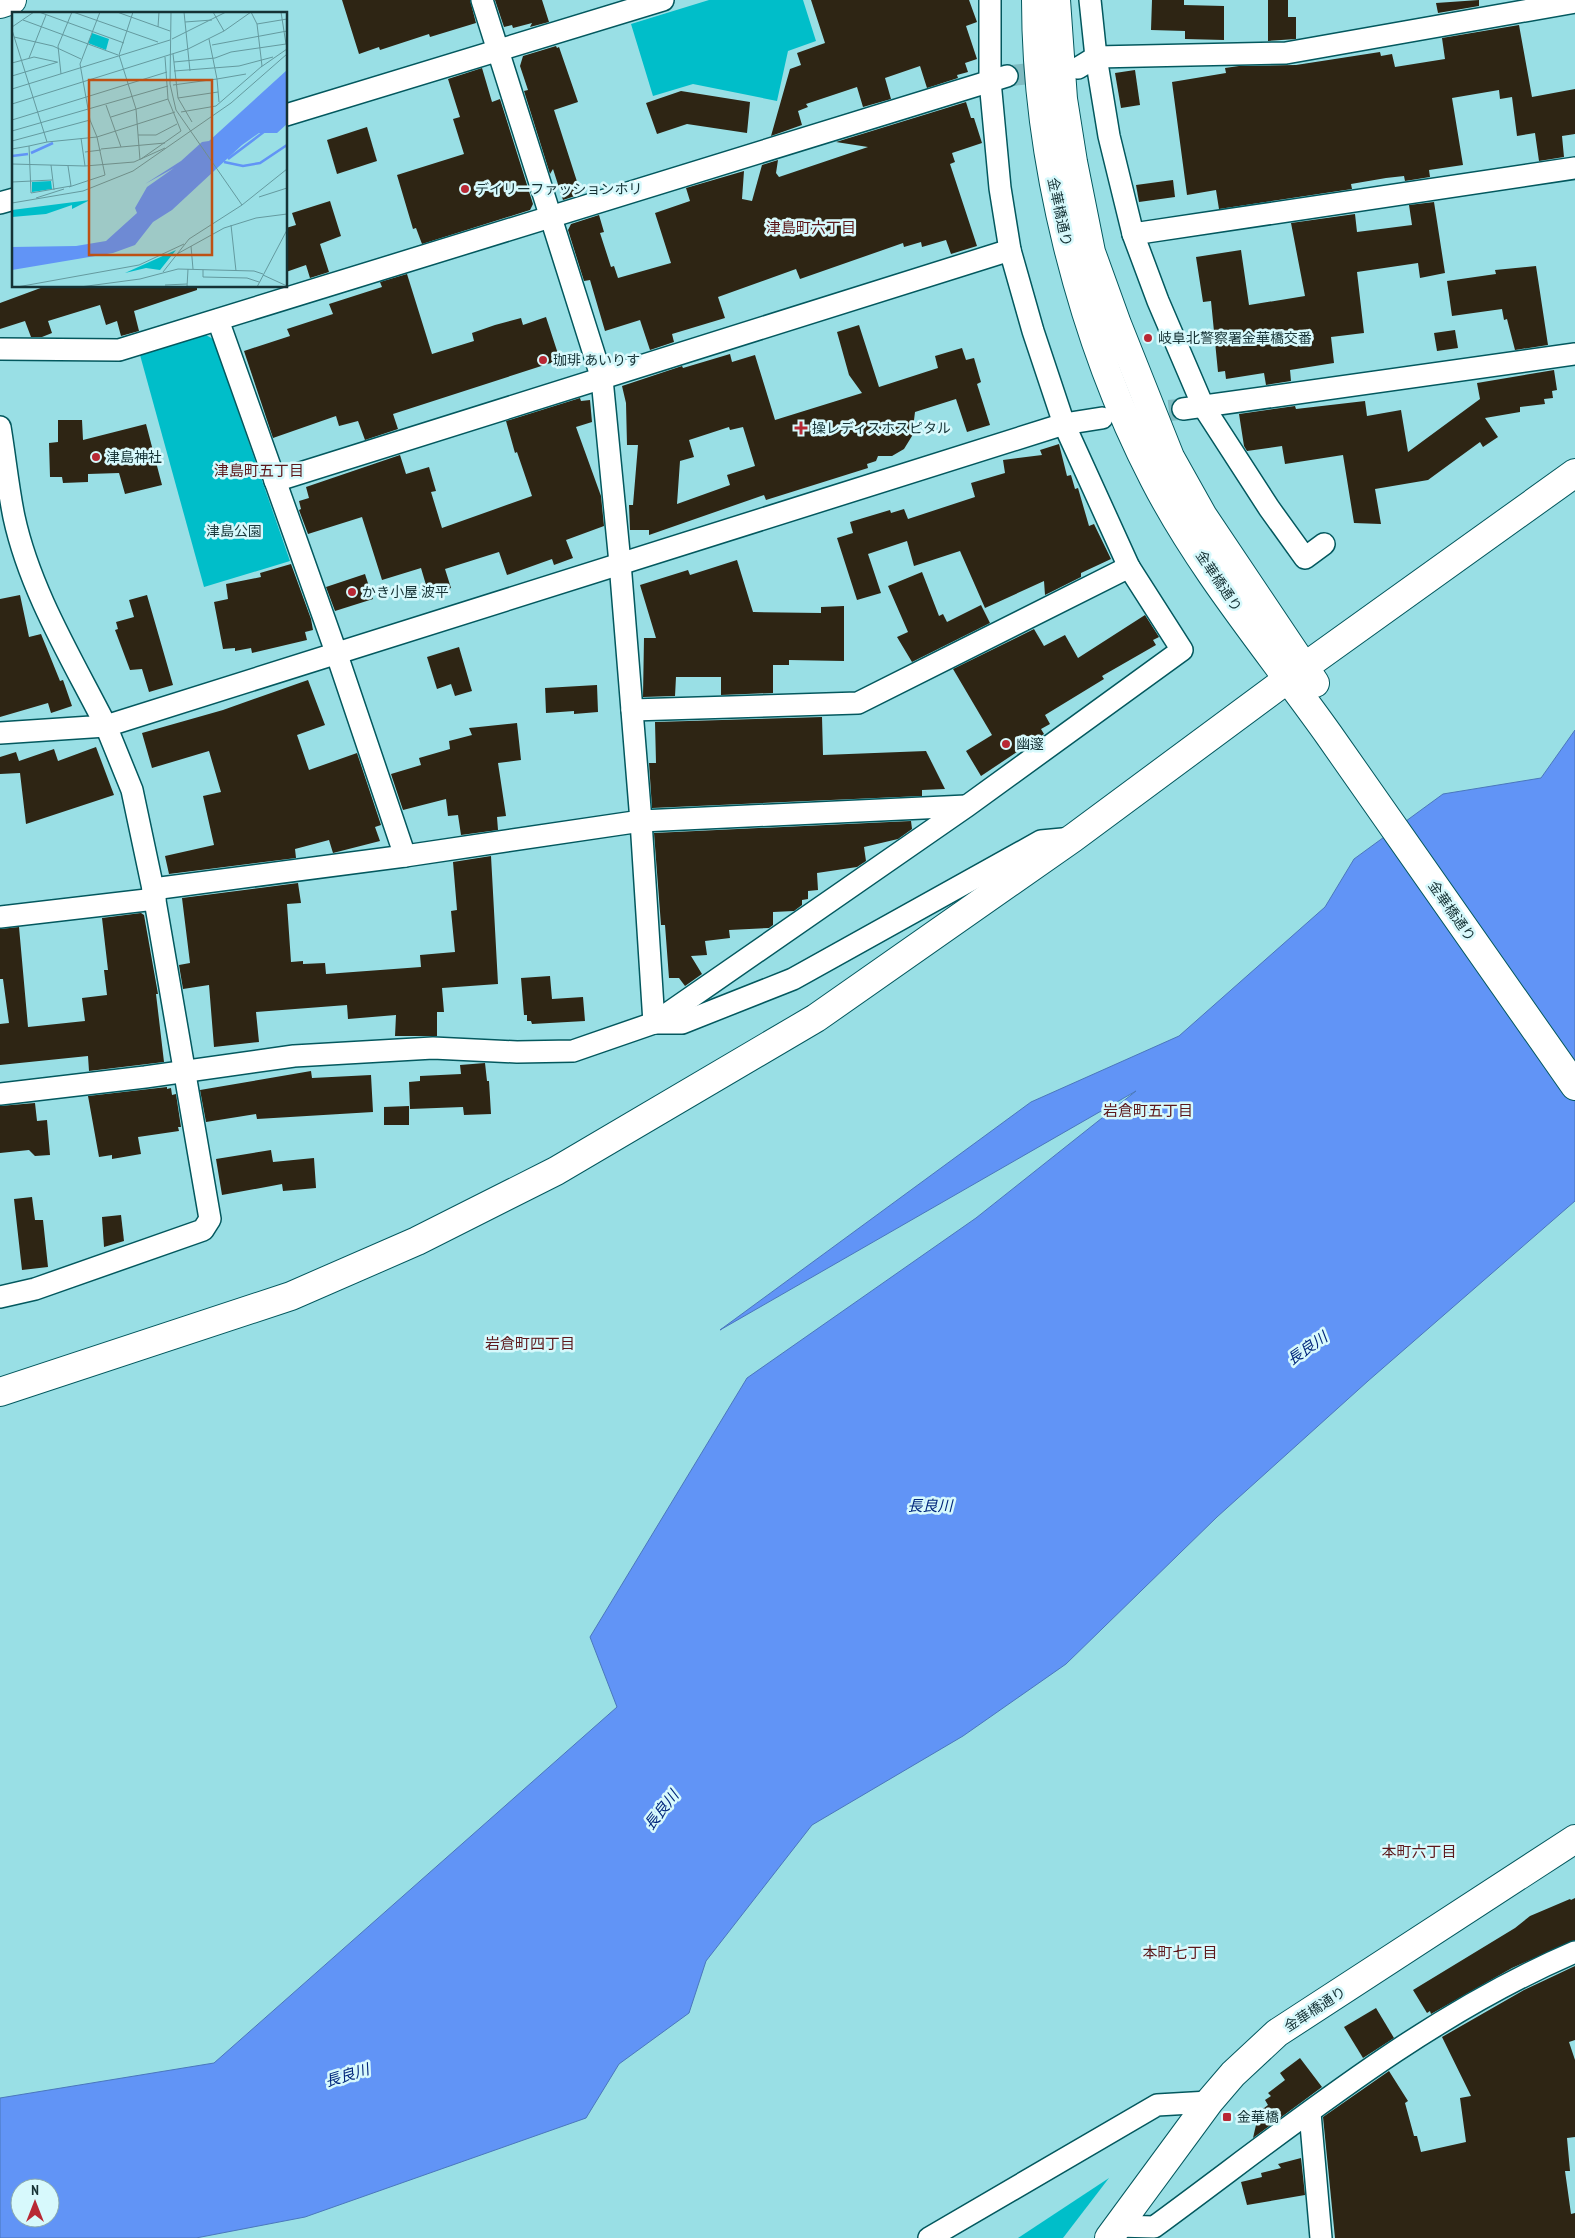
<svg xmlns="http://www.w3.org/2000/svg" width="1575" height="2238" font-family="'PT Sans Narrow','Noto Sans JP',sans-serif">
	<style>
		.green { fill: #00bec9 }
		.water { fill: #6194f6; stroke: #4a77bc; fill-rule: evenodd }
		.building { fill: #2e2514; fill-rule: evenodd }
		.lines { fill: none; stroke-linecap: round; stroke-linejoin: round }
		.minor-tunnel { stroke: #7fbcc2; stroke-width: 21; stroke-dasharray: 21 11; stroke-linecap: butt }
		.minor-casing { stroke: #03585e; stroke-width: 24 }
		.tertiary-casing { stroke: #03585e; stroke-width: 30 }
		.minor { stroke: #fff; stroke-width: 21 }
		.tertiary { stroke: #fff; stroke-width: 28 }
		.poi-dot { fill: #b82834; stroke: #d7f9fc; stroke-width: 2 }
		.labels { text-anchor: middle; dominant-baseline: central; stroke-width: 5; stroke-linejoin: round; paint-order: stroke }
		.poi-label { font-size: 14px; fill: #153235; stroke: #d7f9fc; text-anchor: start }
		.street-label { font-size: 14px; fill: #153235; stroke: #d7f9fc }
		.park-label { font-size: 14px; fill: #1b3a3d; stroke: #d7f9fc }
		.neighbourhood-label { font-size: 15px; fill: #5d181b; stroke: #d7f9fc }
		.water-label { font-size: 15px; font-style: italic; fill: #00267b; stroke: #d7f9fc }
		.inset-river { fill: none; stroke: #6194f6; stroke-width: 2.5 }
		.inset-road { fill: none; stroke: #649a9f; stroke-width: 1 }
		.view { fill: #be5114; fill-opacity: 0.15; stroke: #be5114; stroke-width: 2.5 }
		.inset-edge { fill: none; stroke: #153235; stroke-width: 2.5 }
	</style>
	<rect width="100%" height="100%" fill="#99dfe5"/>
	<g class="green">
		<polygon points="709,0 803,0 816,41 788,51 777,101 693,84 653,96 631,24"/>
		<polygon points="206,335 213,339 290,561 204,587 140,355"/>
		<polygon points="1109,2178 1063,2238 1018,2238"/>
	</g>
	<path class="water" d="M 1575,730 L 1575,1201 L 1368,1381 L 1217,1517 L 1066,1664 L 963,1736 L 812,1825 L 706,1961 L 689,2013 L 619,2064 L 586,2118 L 305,2217 L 196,2238 L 0,2238 L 0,2098 L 214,2063 L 617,1707 L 590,1637 L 747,1378 L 976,1218 L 1136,1091 L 720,1330 L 1031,1102 L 1179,1036 L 1325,907 L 1354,859 L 1443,794 L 1541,778 ZM 20,2188 L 50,2188 L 50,2218 L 20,2218 Z"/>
	<g class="building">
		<polygon points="342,0 470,0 476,23 430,37 429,34 380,50 379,47 359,54"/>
		<polygon points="495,0 542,0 549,22 530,27 532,23 513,28 512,25 504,27"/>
		<polygon points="811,0 969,0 977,22 966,26 977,59 965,63 968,72 957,75 958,78 927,88 920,66 885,78 891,99 863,107 857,87 806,104 808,107 798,111 802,125 771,136 790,69 801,65 797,53 825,43"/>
		<polygon points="1152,0 1184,0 1184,5 1224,6 1224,40 1185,39 1185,31 1151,30"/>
		<polygon points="1268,0 1288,0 1288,17 1296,17 1296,39 1268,41"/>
		<polygon points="1479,0 1479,6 1438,13 1436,3"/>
		<polygon points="1519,25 1532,97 1575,89 1575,134 1562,136 1564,157 1539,161 1535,133 1517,136 1512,97 1500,99 1499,90 1452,98 1463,165 1429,170 1430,177 1405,181 1404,176 1386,178 1351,184 1352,189 1219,209 1216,190 1187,195 1172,82 1226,73 1225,68 1239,66 1296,65 1380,52 1381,56 1392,54 1395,67 1445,59 1442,38"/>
		<polygon points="556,46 557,48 559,47 578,102 554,110 581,194 563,200 553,169 550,174 524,91 528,90 520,66 523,56"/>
		<polygon points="482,68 492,102 500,99 533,204 530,210 422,244 416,228 413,229 397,175 464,154 453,119 460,117 448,79"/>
		<polygon points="1135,70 1140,105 1121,108 1115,73"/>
		<polygon points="681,91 750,102 747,133 687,124 657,134 646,103"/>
		<polygon points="966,102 971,118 974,118 982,143 952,153 955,162 950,164 977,246 951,254 946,240 922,247 921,242 904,247 903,243 800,279 796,269 718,297 725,318 672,334 674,342 650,350 640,320 605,331 590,280 584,281 568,230 571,224 599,215 604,232 600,233 611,267 614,266 618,278 671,263 655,213 690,201 686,188 744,171 742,199 752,201 762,165 778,160 776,173 779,177 868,147 836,142"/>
		<polygon points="367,127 377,161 337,174 327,140"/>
		<polygon points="1173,180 1175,197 1139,202 1136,185"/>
		<polygon points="330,201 341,236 320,244 329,272 310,278 306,265 286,272 286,228 296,225 292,213"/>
		<polygon points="1434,202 1445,273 1420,278 1418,263 1357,272 1364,333 1331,337 1334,363 1290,370 1291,381 1266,385 1264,373 1226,379 1225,371 1218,372 1211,301 1203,302 1196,257 1241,250 1249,305 1305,296 1291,223 1355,214 1357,232 1412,225 1409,205"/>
		<polygon points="1536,266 1548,345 1515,350 1507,319 1504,320 1502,309 1452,316 1447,281 1496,274 1495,270"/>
		<polygon points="407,274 432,354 474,341 472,333 495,325 521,318 523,325 546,317 560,360 393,414 398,429 365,440 358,421 339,426 336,416 273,438 244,351 290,336 287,329 333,314 329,304 382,287 380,282"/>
		<polygon points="46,286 197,286 197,290 134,311 139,331 121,336 117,321 106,325 100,305 48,321 52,333 42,337 31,337 25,321 0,329 0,303"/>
		<path d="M 859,325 L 879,387 L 938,368 L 935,356 L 962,348 L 966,360 L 974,358 L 981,382 L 977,384 L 990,425 L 967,432 L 956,399 L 915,412 L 912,436 L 904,449 L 892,456 L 878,456 L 876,461 L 867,464 L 868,468 L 766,500 L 764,495 L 649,535 L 649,530 L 630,530 L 629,505 L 633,505 L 638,445 L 627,445 L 626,403 L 622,386 L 682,366 L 683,368 L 730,354 L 732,362 L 755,355 L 775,420 L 862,393 L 849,375 L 837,332 ZM 729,427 L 730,430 L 743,427 L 755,466 L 727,475 L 730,485 L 677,504 L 680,461 L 694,457 L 689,440 Z"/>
		<polygon points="1455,330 1458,348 1437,351 1434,333"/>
		<polygon points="1554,370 1557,390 1552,391 1553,398 1544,399 1545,404 1520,407 1520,412 1485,418 1498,437 1483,447 1480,442 1428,480 1375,489 1381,524 1354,523 1343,455 1285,464 1282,446 1247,451 1244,446 1239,414 1295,406 1296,409 1365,401 1367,416 1401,410 1408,452 1480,399 1477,383"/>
		<polygon points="580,398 581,401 590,400 592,422 576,427 601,496 604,526 566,540 573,558 554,565 552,559 507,575 499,552 445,569 451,588 429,595 421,568 382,580 362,517 308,534 299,510 301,509 299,501 309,498 306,487 400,455 406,474 429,467 436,491 431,492 442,528 532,496 517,452 515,453 506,421"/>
		<polygon points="58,420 82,420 83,440 146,424 162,485 125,494 119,473 88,474 88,482 63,483 62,477 50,477 49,443 58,442"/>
		<polygon points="1059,444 1067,476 1071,475 1075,489 1078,488 1089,526 1094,524 1111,559 1081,573 1081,577 1045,595 1044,581 985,608 960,551 914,566 907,541 868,554 881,593 857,600 837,538 853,533 850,522 890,510 891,513 904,509 908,519 975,497 971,483 1005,473 1003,460 1042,455 1040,450"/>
		<polygon points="737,560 753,612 821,613 821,607 844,606 844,661 789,660 789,665 773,665 773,693 721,695 721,677 676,677 675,696 643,697 644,638 656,638 640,585 688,570 690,575"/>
		<polygon points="291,564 311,619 313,630 305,632 307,640 252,653 251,648 235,651 235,648 223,649 214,602 228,599 226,584 261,577 260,573"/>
		<polygon points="922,572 939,616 943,614 947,622 981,605 990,623 912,662 897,637 908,632 888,586"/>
		<polygon points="365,574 373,599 335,611 326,587"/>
		<polygon points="20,595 29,637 41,634 60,681 63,680 72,706 51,713 48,703 0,717 0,599"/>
		<polygon points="147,595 173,685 149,692 142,669 130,670 115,630 118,629 116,622 134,617 129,600"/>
		<polygon points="1145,615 1159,637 1153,640 1156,645 1102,676 1104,679 1045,715 1050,724 1041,729 1044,734 981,776 966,751 992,735 953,669 1034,629 1044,646 1065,635 1078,658"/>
		<polygon points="459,647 472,691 455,696 451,684 437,689 427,657"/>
		<polygon points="308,680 325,725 297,735 309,770 357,753 381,825 375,827 380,841 333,853 329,840 295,849 296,858 169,874 165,856 214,845 203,796 221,792 209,751 152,768 142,733 223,710"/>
		<polygon points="597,685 598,712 574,714 574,711 546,713 545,688"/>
		<polygon points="822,717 823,755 926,751 945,789 922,790 922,796 652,808 649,763 656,763 655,722"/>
		<polygon points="517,723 521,760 498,763 506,816 497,817 498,830 461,835 458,815 448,816 446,799 403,810 391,774 421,765 419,758 450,749 449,741 472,735 469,728"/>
		<polygon points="96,747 114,795 26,824 20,773 0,774 0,757 16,752 19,761 54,749 58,761"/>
		<polygon points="911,821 912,829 898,839 864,847 866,861 857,867 817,873 818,890 808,891 808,899 802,900 802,905 794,911 773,912 773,925 769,928 729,930 730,938 705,941 707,955 691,956 702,974 685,986 679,978 669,978 665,925 661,925 654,833"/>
		<polygon points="491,856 498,984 442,988 444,1012 437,1012 437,1036 395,1036 396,1015 348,1019 347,1005 256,1012 259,1042 214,1047 209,985 183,989 179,965 190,963 182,898 298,883 301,903 287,904 291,962 303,961 303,964 325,963 326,974 421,967 420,955 455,952 451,911 457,910 453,862"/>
		<polygon points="141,913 144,915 158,994 156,994 164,1062 89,1071 88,1056 0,1065 0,1024 9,1023 3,979 0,979 0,929 19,927 28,1027 85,1021 82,998 107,995 104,970 108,970 102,918"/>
		<polygon points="550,976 552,999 583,997 585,1021 532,1024 531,1021 527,1021 527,1015 524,1015 521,978"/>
		<polygon points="485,1063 487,1081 489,1081 491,1114 464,1115 463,1107 410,1109 409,1082 420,1081 420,1076 461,1074 460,1065"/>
		<polygon points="311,1071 312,1078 371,1075 373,1112 257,1119 256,1114 206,1122 200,1090"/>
		<polygon points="167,1087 167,1089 171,1088 172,1095 176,1094 181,1127 178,1127 179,1131 138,1137 141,1154 112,1159 112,1155 99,1157 88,1096"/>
		<polygon points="35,1103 37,1121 47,1120 50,1155 35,1156 29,1150 0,1153 0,1106"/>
		<polygon points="409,1106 409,1125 384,1125 384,1107"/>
		<polygon points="271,1150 273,1162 314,1158 316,1188 283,1191 282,1184 222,1195 216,1159"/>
		<polygon points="32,1197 35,1220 43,1220 48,1267 22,1270 14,1199"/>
		<polygon points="121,1215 124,1241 104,1247 102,1217"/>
		<polygon points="1575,1898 1575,1940 1512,1968 1431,2014 1430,2011 1427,2013 1413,1990 1515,1928 1530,1916 1570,1899 1571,1900"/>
		<polygon points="1575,1966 1575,2040 1569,2042 1575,2060 1575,2137 1567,2138 1570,2171 1565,2171 1571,2214 1575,2213 1575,2238 1335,2238 1323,2117 1389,2071 1408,2101 1405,2103 1414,2136 1417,2136 1421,2152 1466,2142 1460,2098 1471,2096 1442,2037 1524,1990"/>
		<polygon points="1376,2008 1394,2038 1363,2058 1344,2027"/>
		<polygon points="1300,2058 1322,2087 1253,2138 1259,2112 1268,2105 1265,2100 1271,2096 1268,2093 1285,2080 1280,2073"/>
		<polygon points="1301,2158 1305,2195 1247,2205 1241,2182 1262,2177 1261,2173 1281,2168 1278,2164"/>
	</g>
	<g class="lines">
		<g class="minor-tunnel">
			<polyline points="1007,76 1054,71"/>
			<polyline points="1137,414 1183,409"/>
		</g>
		<defs>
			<g id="minor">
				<polyline points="482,0 602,379 620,563 641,821 654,1023"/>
				<polyline points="1090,0 1096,57 1109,136 1133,234 1158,301 1203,406 1269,508 1305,558 1324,544"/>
				<polyline points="1078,68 1096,57 1286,53 1575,2"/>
				<polyline points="286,115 663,0"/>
				<polyline points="0,203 14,199"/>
				<polyline points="1133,234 1575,168"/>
				<polyline points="0,349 119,350 1007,76"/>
				<polyline points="1183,409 1575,354"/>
				<path d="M 0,427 C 5,457 8,488 14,517 C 30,591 72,659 106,726 L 0,733"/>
				<polyline points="275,481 1010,250"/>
				<polyline points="632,710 858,703 1129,567"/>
				<polyline points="405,856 641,821 966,806"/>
				<polyline points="153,889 405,856 336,652 218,320"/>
				<polyline points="0,917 155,899"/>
				<polyline points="654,1023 682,1023 793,979 1041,841 1073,838"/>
				<polyline points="0,1094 145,1077 294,1056 433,1048 517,1052 573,1051 654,1023 967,806 1182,650 1129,567 1064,424 1033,331 1010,250 1000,188 990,81 990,0"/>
				<polyline points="0,1297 35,1289 203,1230 210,1219 153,889 132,790 106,726 1064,424 1102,418"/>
				<polyline points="1310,2113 1321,2238"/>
				<path d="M 1117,2226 L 1154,2227 C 1288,2129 1421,2018 1575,1952"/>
				<polyline points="929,2238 1157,2105 1209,2102"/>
			</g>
			<g id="tertiary">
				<path d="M 1036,0 C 1036,158 1081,338 1154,479 C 1200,569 1270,652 1329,735 C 1411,852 1493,969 1575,1086"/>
				<polyline points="1056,0 1063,99 1073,162 1091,252 1117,324 1170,457 1203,516 1315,683"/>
				<polyline points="0,4 12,0"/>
				<polyline points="0,1392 291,1296 417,1241 556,1171 816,1018 1073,838 1289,678 1575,473"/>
				<polyline points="1109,2238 1209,2102 1233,2074 1277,2033 1575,1839"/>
			</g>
		</defs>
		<use href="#minor" class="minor-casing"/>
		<use href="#tertiary" class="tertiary-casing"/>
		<use href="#minor" class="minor"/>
		<use href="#tertiary" class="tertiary"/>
	</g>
	<g class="poi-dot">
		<circle cx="465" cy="189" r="5"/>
		<circle cx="1148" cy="338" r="5"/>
		<circle cx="543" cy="360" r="5"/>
		<path d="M798.5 420.5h5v5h5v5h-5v5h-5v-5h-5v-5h5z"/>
		<circle cx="96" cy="457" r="5"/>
		<circle cx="352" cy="592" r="5"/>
		<circle cx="1006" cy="744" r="5"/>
		<rect x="1222" y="2112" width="10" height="10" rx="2.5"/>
	</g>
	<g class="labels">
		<g class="poi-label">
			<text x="475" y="189">デイリーファッションホリ</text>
			<text x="1158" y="338">岐阜北警察署金華橋交番</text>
			<text x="553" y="360">珈琲 あいりす</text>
			<text x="812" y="428">操レディスホスピタル</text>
			<text x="106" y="457">津島神社</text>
			<text x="362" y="592">かき小屋 波平</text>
			<text x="1016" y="744">幽邃</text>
			<text x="1237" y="2117">金華橋</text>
		</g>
		<g class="street-label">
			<text transform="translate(1060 212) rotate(78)">金華橋通り</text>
			<text transform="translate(1219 581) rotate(56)">金華橋通り</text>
			<text transform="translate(1452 911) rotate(55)">金華橋通り</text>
			<text transform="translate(1315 2009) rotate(-33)">金華橋通り</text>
		</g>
		<g class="park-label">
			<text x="234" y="531">津島公園</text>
		</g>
		<g class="neighbourhood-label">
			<text x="811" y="227">津島町六丁目</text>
			<text x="259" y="470">津島町五丁目</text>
			<text x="1148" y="1110">岩倉町五丁目</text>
			<text x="530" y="1343">岩倉町四丁目</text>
			<text x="1419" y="1851">本町六丁目</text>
			<text x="1180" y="1952">本町七丁目</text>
		</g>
		<g class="water-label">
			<text transform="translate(1307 1348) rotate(-35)">長良川</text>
			<text x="930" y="1505">長良川</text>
			<text transform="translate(661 1810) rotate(-52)">長良川</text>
			<text transform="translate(347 2075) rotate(-17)">長良川</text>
		</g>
	</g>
	<g transform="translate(12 12)">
		<rect width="275" height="275" fill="#99dfe5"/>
		<path d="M 80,21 L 97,27 L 94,38 L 76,31 ZM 39,169 L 40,177 L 20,180 L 20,170 ZM 78,188 L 60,197 L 60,193 L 34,202 L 0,205 L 0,198 ZM 164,238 L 148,258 L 134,256 L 113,261 Z" fill="#00bec9"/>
		<path d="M 275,58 L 275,112 L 265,121 L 247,121 L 230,133 L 160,198 L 141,210 L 123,233 L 101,241 L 0,258 L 0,235 L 64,234 L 94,229 L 125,201 L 123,196 L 135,175 L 162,156 L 133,172 L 169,149 L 190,130 L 197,129 Z" fill="#6194f6"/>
		<path class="inset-river" d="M 19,141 L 41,131M 0,144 L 16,142M 216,147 L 253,119M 212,150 L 231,154 L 248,151 L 275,133"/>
		<path class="inset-road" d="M 27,0 L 112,31M 61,0 L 146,30M 105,0 L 158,19M 121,0 L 107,43 L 124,97 L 128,148M 159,0 L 158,72 L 164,98 L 230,193M 172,0 L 178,59M 201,0 L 212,19M 11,8 L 106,43M 173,10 L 200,8M 245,12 L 275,7M 0,15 L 22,0M 146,15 L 147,0M 0,18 L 35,130 L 17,134 L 19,181 L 59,174 L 56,154M 2,25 L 41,34 L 69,47M 160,27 L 214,0M 200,33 L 275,19M 161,42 L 166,86 L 180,110M 17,46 L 34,3M 162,50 L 203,46 L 219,40 L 274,32 L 269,0M 0,51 L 22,45 L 45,50M 249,55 L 275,37M 162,59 L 227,54 L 261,45M 49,62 L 46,34 L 60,0M 0,64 L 46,50M 161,73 L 205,67 L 197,27M 0,77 L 158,28M 166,86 L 206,80M 207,90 L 205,67 L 234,62M 0,92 L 176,37 L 212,19 L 239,0M 169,100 L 204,94 L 250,54 L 245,12 L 239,0M 99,105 L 156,87M 0,108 L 155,60M 0,119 L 156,74M 126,123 L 144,123 L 165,112M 69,126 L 73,154 L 122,150 L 153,136M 0,129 L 78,108M 35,130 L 85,125 L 78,108 L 68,52 L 88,0M 109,135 L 153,131M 0,137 L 17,134M 89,137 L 109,135 L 94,93M 73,140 L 89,138M 129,147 L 169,119 L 156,87 L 153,45M 0,152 L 73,154M 39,153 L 42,178M 0,170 L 40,168M 57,175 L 93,163 L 85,125 L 163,100M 247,185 L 275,176M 24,186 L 52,177M 0,191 L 71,179 L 121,159 L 219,91 L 275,42M 219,213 L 224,259M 179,234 L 181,257M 165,242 L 212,216 L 244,206 L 275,202M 191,258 L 191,265 L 235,266 L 247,270M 151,260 L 177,227 L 230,193 L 275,157M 251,263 L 275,274M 153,273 L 175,272M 5,275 L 127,253 L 172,232M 68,275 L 128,267 L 166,257 L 242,259 L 251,262M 175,275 L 176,257M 245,275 L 275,218"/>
		<path class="view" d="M 77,68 L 200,68 L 200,243 L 77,243 Z"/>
		<rect width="275" height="275" class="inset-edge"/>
	</g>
	<g transform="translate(35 2203)"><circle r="24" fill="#d7f9fc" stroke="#89a9ac"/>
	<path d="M0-4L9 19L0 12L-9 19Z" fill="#b82834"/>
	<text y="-8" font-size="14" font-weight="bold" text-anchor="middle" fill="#153235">N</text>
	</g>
</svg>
